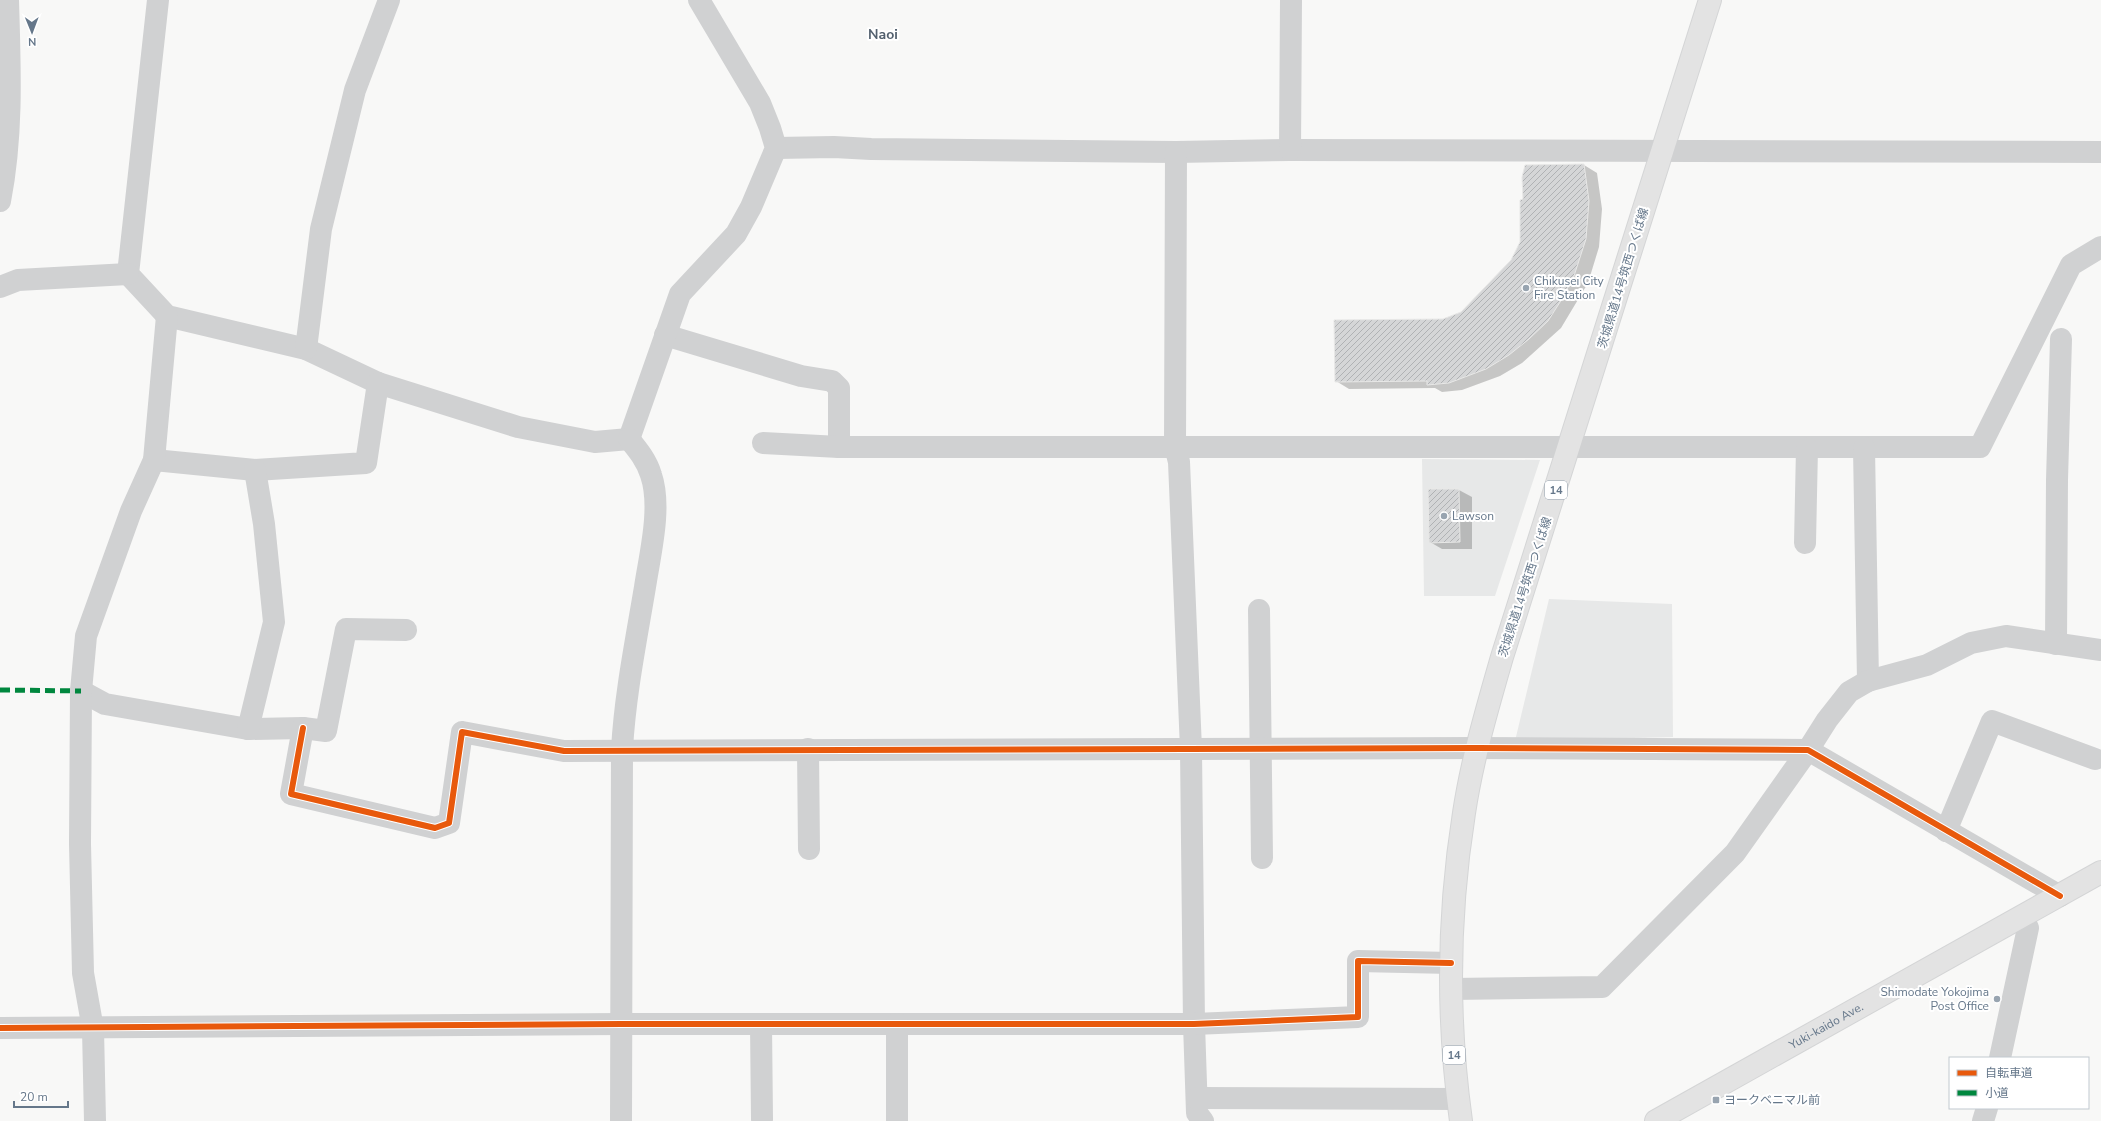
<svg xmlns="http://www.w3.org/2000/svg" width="2101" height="1121" font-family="'Nunito Sans','Noto Sans JP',sans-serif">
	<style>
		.built { fill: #e7e8e8 }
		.shadow { fill: #0003 }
		.building { fill: url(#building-hatch); stroke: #e8e8e7 }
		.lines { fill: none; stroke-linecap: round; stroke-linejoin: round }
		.major-casing { stroke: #d4d5d6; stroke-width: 24 }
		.minor { stroke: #d0d1d2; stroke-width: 22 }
		.major { stroke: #e3e3e3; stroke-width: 22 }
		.quiet { stroke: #00873e; stroke-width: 5; stroke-dasharray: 10 5; stroke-linecap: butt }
		.cycleway-casing { stroke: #fff; stroke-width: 8 }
		.cycleway { stroke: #e8590c; stroke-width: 6 }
		.poi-dot { fill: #98a4b0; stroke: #fff; stroke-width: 1.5 }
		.labels { text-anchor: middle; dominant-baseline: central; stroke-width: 4; stroke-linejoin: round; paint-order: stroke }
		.shield { fill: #fff; stroke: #93a0ad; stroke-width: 1 }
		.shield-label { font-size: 11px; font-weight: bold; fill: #65778a }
		.street-label { font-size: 12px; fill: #65778a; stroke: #fff }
		.poi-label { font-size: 12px; fill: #65778a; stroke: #fff; text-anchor: start }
		.quarter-label { font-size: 14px; font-weight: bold; fill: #54616f; stroke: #fff }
	</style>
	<defs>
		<pattern id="building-hatch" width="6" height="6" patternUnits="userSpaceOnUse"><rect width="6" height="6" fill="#d5d6d7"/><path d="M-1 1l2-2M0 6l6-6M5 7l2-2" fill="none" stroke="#b0b2b4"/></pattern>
	</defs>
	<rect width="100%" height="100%" fill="#f8f8f7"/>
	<g class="built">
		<polygon points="1422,459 1540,460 1495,596 1424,596"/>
		<polygon points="1549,599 1672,604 1673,737 1515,741"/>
	</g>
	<g class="shadow">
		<polygon points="1584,165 1597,173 1602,209 1599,247 1588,283 1561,328 1522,363 1500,376 1462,390 1442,392 1435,388 1349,389 1336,381 1443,320 1462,313 1512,261 1521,242"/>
		<polygon points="1429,490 1459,490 1472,497 1472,549 1442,549 1430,542"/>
	</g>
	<g class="building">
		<polygon points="1584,164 1589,201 1586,239 1574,276 1562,299 1548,321 1529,339 1509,355 1486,369 1449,383 1427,385 1427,381 1335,382 1334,320 1443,319 1461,312 1511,260 1520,242 1520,200 1523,199 1522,177 1525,165"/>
		<polygon points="1428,489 1459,489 1460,542 1429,543"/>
	</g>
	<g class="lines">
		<defs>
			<g id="major">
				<path d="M 1461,1121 C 1447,1020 1448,914 1464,813 C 1472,760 1487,709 1502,657 L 1710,0"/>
				<path id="s1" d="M 1656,1121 L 2101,872"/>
			</g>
		</defs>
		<use href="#major" class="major-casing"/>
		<g class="minor">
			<polyline points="158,0 128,274 167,316 306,349 378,383 518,427 595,442 629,439"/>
			<polyline points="776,148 834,147 871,149 1176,152 1290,150 2101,152"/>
			<polyline points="1290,150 1291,0"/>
			<polyline points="1176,152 1175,446 1179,462 1191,749 1194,1024 1197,1113 1203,1121"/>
			<path d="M 0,201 C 13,135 10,68 8,0"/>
			<polyline points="0,287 18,280 128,274"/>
			<polyline points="665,335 801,376 832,381 839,388 839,447"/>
			<polyline points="306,349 321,229 355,90 389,0"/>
			<polyline points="629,439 680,294 736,234 751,207 776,148 770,128 760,103 699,0"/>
			<polyline points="763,443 839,447 1980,447 2071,265 2101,247"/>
			<polyline points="1864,448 1868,681"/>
			<polyline points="154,460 255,470 366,463 378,383"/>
			<polyline points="1805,543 1807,448"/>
			<polyline points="1259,610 1262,858"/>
			<polyline points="2056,644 2057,480 2061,339"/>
			<polyline points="81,691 105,704 248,729 303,728 326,731 346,629 406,630"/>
			<polyline points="303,728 291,794 435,828 449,823 462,732 564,751 1477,748 1808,750 2060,896"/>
			<polyline points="248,729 274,622 264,524 255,470"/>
			<polyline points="808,749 809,849"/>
			<polyline points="1946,831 1992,721 2095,759"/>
			<polyline points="1452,989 1602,987 1735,853 1808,750 1827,720 1849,692 1868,681 1927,665 1971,643 2006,636 2101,650"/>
			<polyline points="761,1024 762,1119"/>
			<polyline points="0,1028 622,1024 1194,1024 1358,1017 1358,961 1451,963"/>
			<polyline points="2000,1058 2028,928 2023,917"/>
			<polyline points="1197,1098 1458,1099"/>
			<polyline points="95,1121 93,1029 83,973 80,844 81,691 86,636 131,511 154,460 167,316"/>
			<path d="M 621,1121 L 622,749 C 625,695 636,641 645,587 C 650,554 662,507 651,475 C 647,461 638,450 629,439"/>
			<polyline points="897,1121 897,1024"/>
			<polyline points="1983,1121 1987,1108"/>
		</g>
		<use href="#major" class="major"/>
		<polyline class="quiet" points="0,690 81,691"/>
		<defs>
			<g id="cycleway">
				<polyline points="303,728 291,794 435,828 449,823 462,732 564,751 1477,748 1808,750 2060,896"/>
				<polyline points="0,1028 622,1024 1194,1024 1358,1017 1358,961 1451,963"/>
			</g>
		</defs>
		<use href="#cycleway" class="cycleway-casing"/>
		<use href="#cycleway" class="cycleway"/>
	</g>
	<g class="poi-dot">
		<circle cx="1526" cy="288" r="4"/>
		<circle cx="1444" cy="516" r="4"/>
		<circle cx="1997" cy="999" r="4"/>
		<rect x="1712" y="1096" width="8" height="8" rx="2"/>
	</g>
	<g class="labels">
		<g class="shield">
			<rect x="1545" y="481" width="22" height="18" rx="3"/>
			<rect x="1443" y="1046" width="22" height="18" rx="3"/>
		</g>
		<g class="shield-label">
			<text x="1556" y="490">14</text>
			<text x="1454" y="1055">14</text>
		</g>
		<g class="street-label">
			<text transform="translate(1623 278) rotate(-73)">茨城県道14号筑西つくば線</text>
			<text transform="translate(1525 587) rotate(-72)">茨城県道14号筑西つくば線</text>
			<text stroke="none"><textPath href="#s1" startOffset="195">Yuki-kaido Ave.</textPath></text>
		</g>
		<g class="poi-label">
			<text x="1534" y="281">Chikusei City<tspan x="1534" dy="14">Fire Station</tspan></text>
			<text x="1452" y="516">Lawson</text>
			<text x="1989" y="992" text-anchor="end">Shimodate Yokojima<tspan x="1989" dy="14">Post Office</tspan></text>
			<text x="1724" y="1100">ヨークベニマル前</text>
		</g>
		<g class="quarter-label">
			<text x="883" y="34">Naoi</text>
		</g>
	</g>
	<rect x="1949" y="1057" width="140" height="52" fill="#ffffff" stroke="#c1c9d0"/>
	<rect x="1957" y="1070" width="20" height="6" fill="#e8590c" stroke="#c1c9d0"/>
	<text x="1985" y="1077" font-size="12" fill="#65778a">自転車道</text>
	<rect x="1957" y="1090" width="20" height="6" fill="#00873e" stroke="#c1c9d0"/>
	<text x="1985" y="1097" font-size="12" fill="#65778a">小道</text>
	<g transform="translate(32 32) rotate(179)" stroke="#ffffff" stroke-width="3" paint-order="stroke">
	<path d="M0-3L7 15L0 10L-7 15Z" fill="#65778a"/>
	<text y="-6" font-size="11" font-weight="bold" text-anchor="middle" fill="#65778a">N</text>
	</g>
	<path d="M14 1101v6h54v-6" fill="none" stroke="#65778a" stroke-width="2"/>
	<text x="20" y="1101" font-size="12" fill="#65778a" stroke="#ffffff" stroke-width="3" paint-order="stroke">20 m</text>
</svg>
